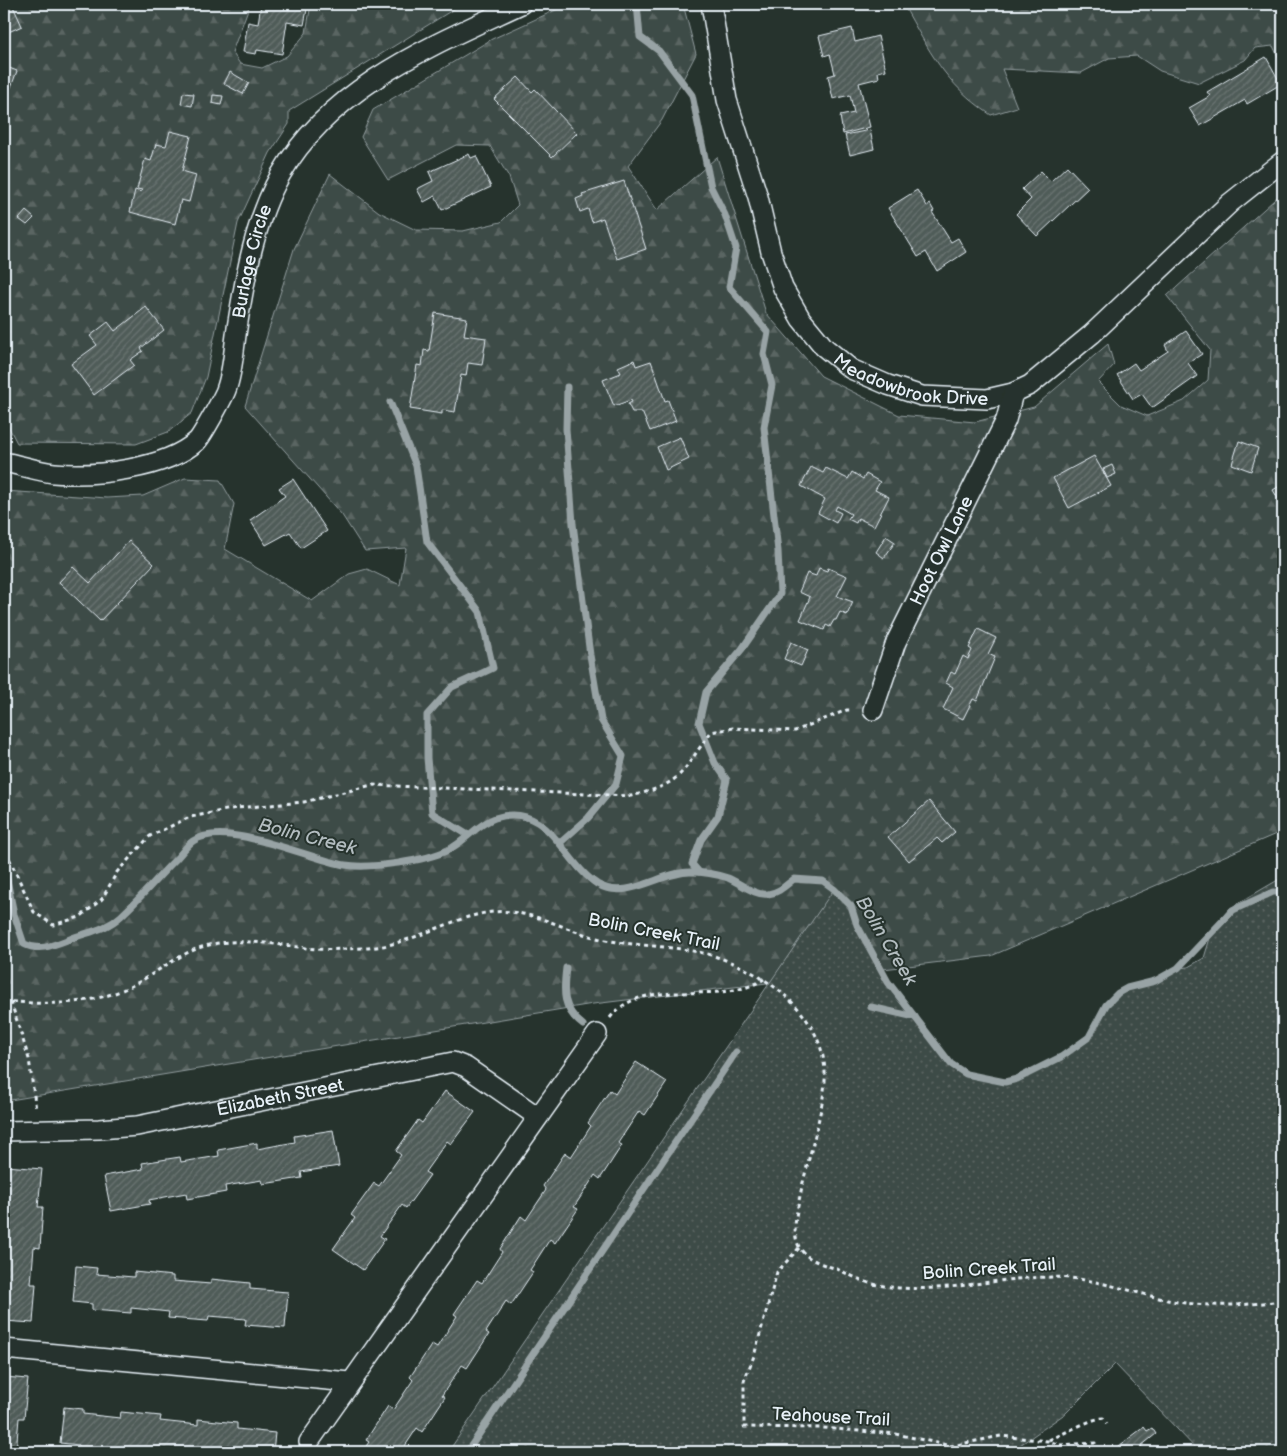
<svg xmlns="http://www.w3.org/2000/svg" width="1287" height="1456" font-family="'Balsamiq Sans',sans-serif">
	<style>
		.forest { fill: url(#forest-firs); stroke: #939ea0 }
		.park { fill: url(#park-dots); stroke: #939ea0 }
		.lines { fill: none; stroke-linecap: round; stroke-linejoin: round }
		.stream { stroke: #98a3a5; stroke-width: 7 }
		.building { fill: url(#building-hatch); stroke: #e8f1f8 }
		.street-casing { stroke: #e8f1f8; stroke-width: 22 }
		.path { stroke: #e8f1f8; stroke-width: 3; stroke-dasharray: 4 4; stroke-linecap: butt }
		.street { stroke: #26332d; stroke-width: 19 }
		.labels { text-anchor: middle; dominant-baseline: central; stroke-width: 4; stroke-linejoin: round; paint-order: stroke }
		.street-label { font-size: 18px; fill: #e8f1f8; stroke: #26332d }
		.water-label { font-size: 19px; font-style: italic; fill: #b3bdc0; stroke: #26332d }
	</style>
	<defs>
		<pattern id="forest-firs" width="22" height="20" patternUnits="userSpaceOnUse" patternTransform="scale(1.25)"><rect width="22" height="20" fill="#3e4b47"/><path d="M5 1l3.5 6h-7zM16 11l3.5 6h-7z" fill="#5a6562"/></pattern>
		<pattern id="park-dots" width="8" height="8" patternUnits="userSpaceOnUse" patternTransform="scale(1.25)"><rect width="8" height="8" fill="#3e4b47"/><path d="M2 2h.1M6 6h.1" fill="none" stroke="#5a6562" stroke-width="1.8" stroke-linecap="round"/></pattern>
		<pattern id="building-hatch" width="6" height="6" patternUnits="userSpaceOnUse" patternTransform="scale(1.25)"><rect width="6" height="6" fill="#505c59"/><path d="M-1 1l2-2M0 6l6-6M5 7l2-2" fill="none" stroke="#697472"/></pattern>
	</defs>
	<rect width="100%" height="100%" fill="#26332d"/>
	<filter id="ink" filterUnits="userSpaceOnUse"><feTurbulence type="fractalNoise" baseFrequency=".02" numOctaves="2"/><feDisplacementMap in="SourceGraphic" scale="10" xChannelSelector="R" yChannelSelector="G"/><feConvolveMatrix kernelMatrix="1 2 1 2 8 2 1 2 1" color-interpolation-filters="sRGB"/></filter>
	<g filter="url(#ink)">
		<g class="forest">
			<polygon points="4,4 250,4 232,52 240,64 262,68 287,56 306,33 311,4 462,4 289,111 289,124 270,153 238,223 206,377 192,413 168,432 136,444 17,443 4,418"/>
			<polygon points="569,4 683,4 696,54 662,120 628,166 657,210 717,157 766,313 821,376 899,415 975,422 1034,407 1108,344 1114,365 1098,382 1121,405 1147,416 1184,401 1208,380 1210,350 1167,296 1283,192 1283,831 991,956 593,1004 4,1101 4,491 107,498 143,496 185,478 220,480 234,504 225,549 312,601 349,574 367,569 400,585 406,548 365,551 342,515 245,406 294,249 330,174 379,212 416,230 463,231 501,222 518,205 509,177 490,146 456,145 388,180 361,137 373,110 492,39"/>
			<path d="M 903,4 L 1283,4 L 1283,67 L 1273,46 L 1255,48 L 1245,60 L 1199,83 L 1160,71 L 1137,56 L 1109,58 L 1081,73 L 1002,69 L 1017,107 L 991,115 C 944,83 930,52 903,4 Z"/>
		</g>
		<polygon class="park" points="1283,877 1283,1452 1199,1452 1115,1364 1066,1413 1010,1452 448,1452 834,889 851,906 857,925 888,982 951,1064 966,1074 1005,1082 1017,1079 1061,1057 1088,1037 1106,1005 1118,993 1127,988 1155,981 1178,968 1188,967 1204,958 1213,928 1230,908"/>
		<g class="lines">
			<g class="stream">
				<polyline points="637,4 640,37 659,51 692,95 711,187 725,215 736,248 729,287 768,332 764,354 772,385 764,427 778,551 780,594 742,649 706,692 699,723 715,763 727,780 718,816 701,840 692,864 699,872"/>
				<polyline points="390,402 416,466 427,542 480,612 493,668 452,687 427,715 427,758 432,813 468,835"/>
				<polyline points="560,843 588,818 616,784 623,756 601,720 590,655 573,524 566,429 567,387"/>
				<path d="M 4,874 L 6,875 L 14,914 L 24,944 C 40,952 54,945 70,939 C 88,932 106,930 121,916 C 140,899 157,878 175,860 C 181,854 187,845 193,841 C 226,819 308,859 345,865 C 370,869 426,861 448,850 C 465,842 477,824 495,818 C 549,801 562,861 597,884 C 627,902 660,872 690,872 C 703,872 716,874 728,878 C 740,883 755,896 768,894 C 779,893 786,885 794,879 L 823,881 L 834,889 L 851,906 L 857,925 L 888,982 L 951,1064 L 966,1074 L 1005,1082 L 1017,1079 L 1061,1057 L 1089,1037 L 1106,1005 L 1118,993 L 1127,988 L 1155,981 L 1178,968 L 1233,910 L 1273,892 L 1283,892"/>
				<path d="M 566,968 C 563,992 562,1009 583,1025"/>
				<polyline points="871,1007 915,1017"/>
				<polyline points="467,1452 736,1052"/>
			</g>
		</g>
		<g class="building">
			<polygon points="4,4 12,4 22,26 4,34"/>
			<polygon points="261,4 308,4 304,25 287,22 282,54 257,50 256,54 243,52 248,22 258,24"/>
			<polygon points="852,28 855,42 878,36 886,70 878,72 879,78 859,83 870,127 843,134 840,116 854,113 850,95 833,99 828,76 835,74 830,54 824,56 819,36"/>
			<polygon points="1266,57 1281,84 1247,104 1245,100 1200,126 1189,108 1210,96 1207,92"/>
			<polygon points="4,66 17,71 8,95 4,93"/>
			<polygon points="230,72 249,83 243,94 224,84"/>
			<polygon points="518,77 532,92 535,89 577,133 552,157 494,99"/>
			<polygon points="183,93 194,94 192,106 181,104"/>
			<polygon points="213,95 223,96 221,105 212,103"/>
			<polygon points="870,130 874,149 850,155 845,135"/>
			<polygon points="170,131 191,136 182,171 196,175 189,202 181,200 175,224 130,212 135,190 141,192 142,190 137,189 145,159 151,161 156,144 166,146"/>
			<polygon points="469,154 471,158 476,156 491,187 442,210 435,196 424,202 417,189 433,181 429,172"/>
			<polygon points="1067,166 1088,188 1037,236 1016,214 1031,199 1022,189 1041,171 1051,181"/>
			<polygon points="624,181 646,249 617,259 603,218 592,222 588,209 580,212 576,199 583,196 582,194"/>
			<polygon points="917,190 927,206 930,204 934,211 932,212 951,242 958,238 966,252 937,271 926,252 918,257 888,208"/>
			<polygon points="26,211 34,218 27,225 19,219"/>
			<polygon points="4,305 7,306 4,326"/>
			<polygon points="146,307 164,330 141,348 143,351 130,360 134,365 94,395 71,364 97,345 90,336 108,322 115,331"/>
			<polygon points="435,313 467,318 464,335 486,338 482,365 468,363 466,376 461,375 455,412 442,410 442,414 410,409 417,365 422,366 424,350 429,351"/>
			<polygon points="1186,331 1202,354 1188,363 1197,376 1152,408 1142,394 1133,399 1117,375 1134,363 1139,370 1168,351 1165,345"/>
			<polygon points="634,360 636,366 651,361 665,401 668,400 676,421 650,431 642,412 632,412 628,404 632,402 631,400 614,406 603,380 621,373 618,367"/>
			<polygon points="680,437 689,459 666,470 657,447"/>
			<polygon points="1239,441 1258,448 1251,471 1232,464"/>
			<polygon points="1094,456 1111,486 1069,508 1053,478"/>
			<polygon points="1112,465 1116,474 1107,478 1103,469"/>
			<polygon points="811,467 823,473 826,468 848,479 852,472 863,479 866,474 880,482 875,490 889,497 874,526 858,518 856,523 848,519 851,514 837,506 835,510 841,513 836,523 818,513 825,499 801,486"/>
			<polygon points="293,479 327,531 301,548 290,532 266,545 250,520 285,496 279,488"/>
			<polygon points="1283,484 1283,507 1273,490"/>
			<polygon points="886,536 895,542 884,558 876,552"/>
			<polygon points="129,541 154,564 100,621 59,582 73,567 90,583"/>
			<polygon points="819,568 827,571 828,568 847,576 837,596 853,602 847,615 840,612 836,620 834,620 830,627 826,625 824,630 800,620 810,597 799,592 807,573 816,576"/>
			<polygon points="978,629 996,638 988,654 995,657 977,701 973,699 963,719 943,709 953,687 946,683 951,672 955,674 963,656 968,659 972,650 969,648"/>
			<polygon points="791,642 808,650 801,666 784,659"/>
			<polygon points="929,801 955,832 942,843 937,838 909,861 888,837"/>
			<polygon points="636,1062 667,1082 645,1115 639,1111 618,1143 622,1145 600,1179 595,1175 574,1207 578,1209 555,1243 550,1239 530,1270 533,1272 511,1305 506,1301 486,1332 489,1334 467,1368 462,1365 442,1395 445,1397 422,1432 417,1428 401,1452 362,1452 369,1442 366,1440 388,1406 393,1410 413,1380 410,1377 432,1344 437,1347 457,1316 454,1314 477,1280 482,1283 502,1252 500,1249 521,1216 526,1220 546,1190 543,1186 565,1153 571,1157 591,1126 588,1123 610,1090 615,1094"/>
			<polygon points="445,1091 475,1112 451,1144 447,1141 425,1172 430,1175 406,1208 402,1205 380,1236 385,1239 363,1270 333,1249 355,1218 351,1215 374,1183 379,1186 401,1155 396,1151 418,1120 422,1123"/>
			<polygon points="333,1130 339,1166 301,1172 302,1178 263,1184 262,1180 225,1186 226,1192 187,1199 186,1193 149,1200 150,1204 111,1211 104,1176 143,1169 142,1163 180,1157 181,1162 219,1156 218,1150 257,1143 257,1149 295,1142 294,1136"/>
			<polygon points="6,1166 42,1169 38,1207 43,1207 40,1248 34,1247 31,1284 36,1284 33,1323 4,1321 4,1241 8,1204 4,1204"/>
			<polygon points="76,1266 97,1268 96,1274 134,1277 134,1272 173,1276 173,1281 211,1284 211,1279 250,1283 250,1289 288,1292 285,1328 245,1325 246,1319 209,1316 208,1321 168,1318 169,1312 131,1308 131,1313 92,1310 92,1304 73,1302"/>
			<polygon points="4,1377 28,1379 24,1418 19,1418 16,1452 4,1452"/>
			<polygon points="64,1407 83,1409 83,1414 120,1418 121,1412 161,1416 160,1421 198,1425 198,1419 237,1423 237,1429 275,1433 273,1452 153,1452 119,1448 118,1452 79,1450 79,1445 60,1443"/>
			<polygon points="1144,1427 1147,1431 1152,1428 1156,1434 1141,1446 1146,1452 1111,1452"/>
		</g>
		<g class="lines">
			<defs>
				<g id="street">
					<path id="s1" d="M 711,4 L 727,100 L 758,197 L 771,252 L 783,288 L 801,319 L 824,347 L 851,369 L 888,385 L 922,396 L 987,399 L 1013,393 L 1030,385 L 1092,334 L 1230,203 L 1283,161"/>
					<path id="s2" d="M 4,462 C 20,465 37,471 54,473 C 94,477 166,469 197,441 C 202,436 223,398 226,390 C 233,372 234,347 237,328 C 245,277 255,219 281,174 C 332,85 434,45 521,4"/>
					<path id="s3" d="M 873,710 L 896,642 L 1006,420 L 1013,393"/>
					<path id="s4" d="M 4,1131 L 99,1129 L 137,1126 L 453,1062 L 466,1067 L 538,1117"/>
					<polyline points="4,1349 349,1382"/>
					<polyline points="309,1442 597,1034"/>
				</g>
			</defs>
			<use href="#street" class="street-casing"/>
			<g class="path">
				<path d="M 4,853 L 9,858 L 34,912 L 53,925 L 80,917 L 102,899 L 117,872 L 150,836 L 190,817 L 237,808 L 304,802 L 372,785 L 631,796 C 685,783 680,773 711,732 L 733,728 L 795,731 L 847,710 L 853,710"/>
				<path d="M 4,1001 C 46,1005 90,1006 129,987 C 155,975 177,954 205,946 C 240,936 281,946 316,949 C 332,950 348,949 364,948 C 410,947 451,916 493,912 C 530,908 566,931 601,939 C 637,947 675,945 711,955 C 766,972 828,1016 825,1081 C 822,1119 805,1167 798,1206 C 795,1220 792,1239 802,1251 C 810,1261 825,1265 837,1269 C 848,1274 861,1281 873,1284 C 940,1299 1005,1272 1071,1278 C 1106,1282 1139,1294 1172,1301 C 1209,1308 1246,1305 1283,1301"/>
				<polyline points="11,1002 29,1059 36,1110"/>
				<path d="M 610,1018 C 645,973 718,1009 764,979"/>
				<polyline points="799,1248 777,1272 754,1356 744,1381 744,1427 823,1428 896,1434 951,1446 1001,1436 1048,1441 1060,1445 1095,1443 1098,1452"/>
				<path d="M 1049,1440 C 1061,1435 1092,1418 1103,1418 L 1107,1424"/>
			</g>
			<use href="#street" class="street"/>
		</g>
	</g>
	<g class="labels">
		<g class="street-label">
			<text stroke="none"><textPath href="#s2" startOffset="391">Burlage Circle</textPath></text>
			<text stroke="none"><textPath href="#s1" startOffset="462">Meadowbrook Drive</textPath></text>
			<text stroke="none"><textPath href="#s3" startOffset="174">Hoot Owl Lane</textPath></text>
			<text transform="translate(654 932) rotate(11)">Bolin Creek Trail</text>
			<text stroke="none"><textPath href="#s4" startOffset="279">Elizabeth Street</textPath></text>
			<text transform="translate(989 1269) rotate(-4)">Bolin Creek Trail</text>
			<text transform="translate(831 1417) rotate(3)">Teahouse Trail</text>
		</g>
		<g class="water-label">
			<text transform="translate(307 837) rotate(14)">Bolin Creek</text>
			<text transform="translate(886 941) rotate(59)">Bolin Creek</text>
		</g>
	</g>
	<rect width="1287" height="1456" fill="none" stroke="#26332d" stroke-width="20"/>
	<rect x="10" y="10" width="1267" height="1436" fill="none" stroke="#e8f1f8" stroke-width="2" filter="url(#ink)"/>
</svg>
